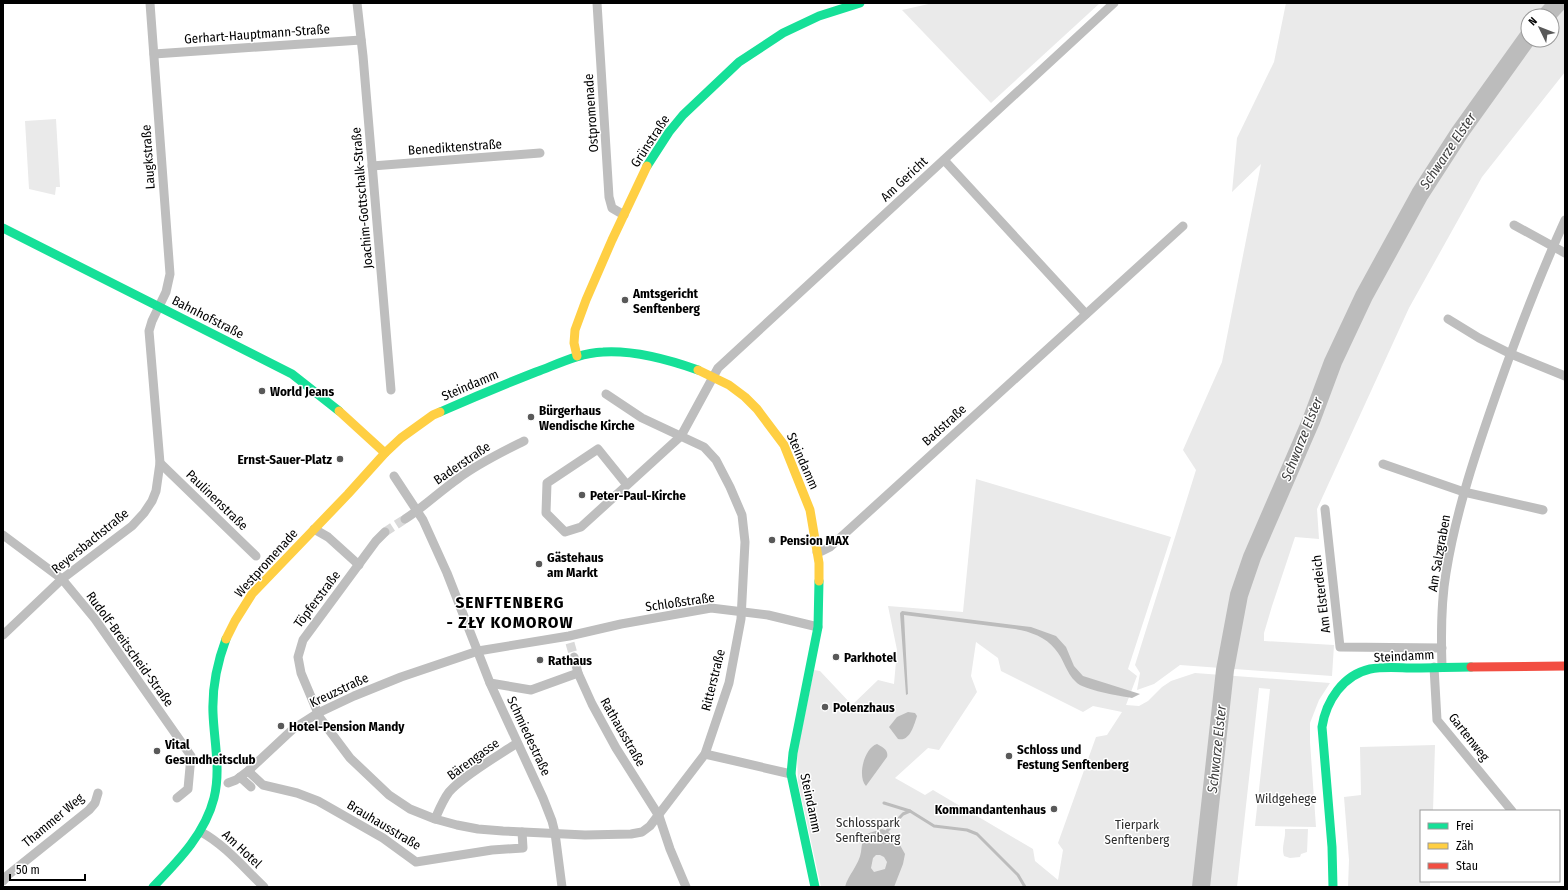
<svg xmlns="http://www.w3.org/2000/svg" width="1568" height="890" font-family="'Fira Sans Condensed',sans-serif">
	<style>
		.green { fill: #eaeaea; fill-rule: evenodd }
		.water { fill: #bcbcbc; fill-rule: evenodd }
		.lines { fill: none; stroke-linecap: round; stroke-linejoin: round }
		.stream { stroke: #bcbcbc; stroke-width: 3 }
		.river { stroke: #bcbcbc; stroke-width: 18 }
		.street-tunnel { stroke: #d9d9d9; stroke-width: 9; stroke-dasharray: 9 4.5; stroke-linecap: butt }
		.street { stroke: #bebebe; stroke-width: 9 }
		.fast { stroke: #16e098; stroke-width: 9 }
		.slow { stroke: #ffcf43; stroke-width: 9 }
		.jam { stroke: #f24e42; stroke-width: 9 }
		.poi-dot { fill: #595959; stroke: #fff; stroke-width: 1.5 }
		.labels { text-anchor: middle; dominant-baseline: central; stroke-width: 3; stroke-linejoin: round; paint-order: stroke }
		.street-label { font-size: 13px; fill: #000; stroke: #fff }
		.poi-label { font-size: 13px; font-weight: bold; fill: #000; stroke: #fff; text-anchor: start }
		.park-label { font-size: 13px; fill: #2f2f2f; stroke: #fff }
		.water-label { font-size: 14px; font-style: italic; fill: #404040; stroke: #fff }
		.district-label { font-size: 17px; font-weight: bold; letter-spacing: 1px; fill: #000; stroke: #fff }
	</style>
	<rect width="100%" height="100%" fill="#fff"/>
	<g class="green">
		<polygon points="933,3 1100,3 991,103 902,10"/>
		<path d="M 1286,3 L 1565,3 L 1565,72 L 1482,177 L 1409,308 L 1317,509 L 1319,539 L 1295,537 L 1272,606 L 1264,633 L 1264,641 L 1334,645 L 1332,676 L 1180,665 L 1154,684 L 1137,690 L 1140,673 L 1135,665 L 1196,470 L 1183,450 L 1222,362 L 1261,164 L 1232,192 L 1237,138 L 1274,62 ZM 1528,16 L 1552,16 L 1552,40 L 1528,40 Z"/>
		<polygon points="56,119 60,187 56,187 55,195 29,189 25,121"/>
		<path d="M 976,479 L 1171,537 L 1128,669 L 1137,676 L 1126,705 L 1139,706 L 1148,701 L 1162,687 L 1171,681 L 1195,673 L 1330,683 L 1319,700 L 1310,723 L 1310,742 L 1316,827 L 1255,826 L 1270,689 L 1259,688 L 1237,887 L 821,887 L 798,782 L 797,753 L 814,670 L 820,671 L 852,705 L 878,680 L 894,684 L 897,650 L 888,606 L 963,612 ZM 976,642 L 998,658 L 1001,671 L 1083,712 L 1093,706 L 1122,712 L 1107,735 L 1096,737 L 1058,843 L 1063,850 L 1058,880 L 1035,861 L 1033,849 L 933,790 L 925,795 L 895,778 L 928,748 L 939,750 L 977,692 L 971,676 Z"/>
		<polygon points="1435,745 1433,811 1421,811 1421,881 1430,881 1430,887 1348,887 1349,860 1344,797 1361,795 1360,747"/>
		<path d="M 1285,829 L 1308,829 L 1307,852 L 1301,854 L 1300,857 L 1290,858 L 1284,856 C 1281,846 1286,839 1285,829 Z"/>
	</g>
	<g class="water">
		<path d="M 902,611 L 1031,627 L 1056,636 L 1066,647 L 1074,666 L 1083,676 L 1140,694 L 1132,698 C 1120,696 1083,690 1076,682 C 1066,673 1064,659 1055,649 C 1046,637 1029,631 1015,629 L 904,615 L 908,694 L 906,695 L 900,613 Z"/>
		<path d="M 908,712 L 915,713 L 917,716 C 914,725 910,742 898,739 L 889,727 L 897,717 Z"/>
		<path d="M 877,744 C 882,747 889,750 887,757 L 866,786 C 857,777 864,748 877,744 Z"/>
		<path d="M 882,829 L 887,831 L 896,838 L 905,854 L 903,864 L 894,887 L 845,887 C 848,875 859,865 861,852 C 862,844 862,841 866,834 ZM 876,855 L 880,855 L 884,857 L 887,862 L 885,869 L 874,872 L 871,868 L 873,858 Z"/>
	</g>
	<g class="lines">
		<g class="stream">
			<polyline points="884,803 910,811 934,826 967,830 977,834 1018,875 1025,887"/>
			<polyline points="887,831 903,814 910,811"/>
		</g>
		<g class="river">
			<polyline points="1546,16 1558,3"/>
			<polyline points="1201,887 1225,670 1239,595 1252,557 1311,421 1333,362 1364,296 1420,194 1460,132 1528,37"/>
		</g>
		<g class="street-tunnel">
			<polyline points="385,532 405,519"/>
			<polyline points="570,643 574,657"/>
		</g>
		<g class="street">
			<polyline points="357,3 363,56 391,390"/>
			<polyline points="597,3 609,197 612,208 624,215"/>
			<polyline points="154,54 361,40"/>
			<polyline points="944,160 1086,314"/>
			<polyline points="372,166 540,153"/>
			<polyline points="1514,225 1565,253"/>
			<polyline points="1448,319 1479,338 1511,354 1565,376"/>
			<polyline points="160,463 256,556"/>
			<polyline points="1383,464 1464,492 1543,510"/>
			<polyline points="394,476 423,520 447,573 490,683 543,798 552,821 555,833 562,887"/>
			<polyline points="627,485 598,449 547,483 546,513 565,532 581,527 681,436 718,368 1114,3"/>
			<polyline points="1325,509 1340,647 1442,648"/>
			<path d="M 405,519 C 424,507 440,491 459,478 C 479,463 502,452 524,441"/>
			<polyline points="314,529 328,537 359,565"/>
			<polyline points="385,532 376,541 303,640 298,657 301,673 320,718 350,758 389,795 410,809 435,819 457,825 478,829 503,831 585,835 631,834 642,832 650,826 705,754 729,683 741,619 745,542 742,515 730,487 716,460 704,447 642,418 606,394"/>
			<polyline points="3,535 62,579 95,619 191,756 188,789 177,798"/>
			<polyline points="817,552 822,551 830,547 1183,226"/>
			<polyline points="3,635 62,579 132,526 144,513 152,501 156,491 160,463 149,331 152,321 166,292 170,274 150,3"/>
			<polyline points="574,657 578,673 592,704 616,748 659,816 670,849 686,887"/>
			<polyline points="1434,667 1437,720 1512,811"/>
			<path d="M 1442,667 C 1441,638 1441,602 1446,573 C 1456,510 1477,449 1498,389 C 1518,332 1540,275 1565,220"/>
			<polyline points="490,683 531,690 578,673"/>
			<polyline points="705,754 791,774"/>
			<polyline points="248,771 263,785 297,793 318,801 383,838 416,862 492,850 523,848 522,832"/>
			<polyline points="240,777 251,787"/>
			<polyline points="228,783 236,780 248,771 293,729 318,713 354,696 401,677 478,651 569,636 621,624 711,608 768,615 818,627"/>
			<path d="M 435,819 C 439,810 443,800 449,792 C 464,775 498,756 517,743"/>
			<path d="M 201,832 C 224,844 245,869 264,887"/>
			<polyline points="3,881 8,875 89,810 95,803 98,793"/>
		</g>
		<g class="fast">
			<polyline points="647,166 669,132 683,115 739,62 783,33 819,16 860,3"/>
			<polyline points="3,228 292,374 339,411"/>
			<path d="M 440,412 C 472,398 503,385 536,372 C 558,364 579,353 603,352 C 634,350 670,360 698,370"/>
			<path d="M 153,887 C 178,861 205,834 214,798 C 221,770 214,741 213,713 C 212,687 217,663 226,639"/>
			<polyline points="815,887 791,774 793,753 818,627 819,581"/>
			<path d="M 1333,887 L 1332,847 L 1322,727 C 1326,701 1343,675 1370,669 C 1385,666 1400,668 1416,668 C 1434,668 1452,667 1471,667"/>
		</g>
		<g class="slow">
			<polyline points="577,356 574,343 575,330 586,300 612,240 647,166"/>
			<polyline points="698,370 729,385 745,397 757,409 784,445 810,510 819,563 819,581"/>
			<polyline points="339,411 385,453"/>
			<polyline points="226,639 235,621 252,594 348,494 385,453 401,438 433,415 440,412"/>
		</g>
		<polyline class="jam" points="1471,667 1565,666"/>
	</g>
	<g class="poi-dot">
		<circle cx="625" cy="300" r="4"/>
		<circle cx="262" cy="391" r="4"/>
		<circle cx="531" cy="417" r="4"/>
		<circle cx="340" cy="459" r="4"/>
		<circle cx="582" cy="495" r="4"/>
		<circle cx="772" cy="540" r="4"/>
		<circle cx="539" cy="564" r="4"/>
		<circle cx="836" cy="657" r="4"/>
		<circle cx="540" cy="660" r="4"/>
		<circle cx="825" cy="707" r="4"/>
		<circle cx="281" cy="726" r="4"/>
		<circle cx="157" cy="751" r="4"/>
		<circle cx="1009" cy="756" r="4"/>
		<circle cx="1054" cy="809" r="4"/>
	</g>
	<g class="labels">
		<g class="street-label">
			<text transform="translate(257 34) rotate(-4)">Gerhart-Hauptmann-Straße</text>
			<text transform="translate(591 113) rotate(-94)">Ostpromenade</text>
			<text transform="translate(650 141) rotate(-57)">Grünstraße</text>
			<text transform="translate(455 147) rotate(-4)">Benediktenstraße</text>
			<text transform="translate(148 157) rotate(-94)">Laugkstraße</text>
			<text transform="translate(904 179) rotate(-43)">Am Gericht</text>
			<text transform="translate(362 198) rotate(-95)">Joachim-Gottschalk-Straße</text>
			<text transform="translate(208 317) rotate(27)">Bahnhofstraße</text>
			<text transform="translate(470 385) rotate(-23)">Steindamm</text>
			<text transform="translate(944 425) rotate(-42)">Badstraße</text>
			<text transform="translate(803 461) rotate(66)">Steindamm</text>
			<text transform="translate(462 463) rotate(-34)">Baderstraße</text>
			<text transform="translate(217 500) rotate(44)">Paulinenstraße</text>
			<text transform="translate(90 541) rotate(-39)">Reyersbachstraße</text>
			<text transform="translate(1439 553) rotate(-80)">Am Salzgraben</text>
			<text transform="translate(266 563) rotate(-48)">Westpromenade</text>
			<text transform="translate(1321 594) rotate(-97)">Am Elsterdeich</text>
			<text transform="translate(317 599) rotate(-53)">Töpferstraße</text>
			<text transform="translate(680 602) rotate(-8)">Schloßstraße</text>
			<text transform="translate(130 649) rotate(54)">Rudolf-Breitscheid-Straße</text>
			<text transform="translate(1404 656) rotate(-3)">Steindamm</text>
			<text transform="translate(713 680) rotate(-76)">Ritterstraße</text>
			<text transform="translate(339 690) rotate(-25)">Kreuzstraße</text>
			<text transform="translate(623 732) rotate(60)">Rathausstraße</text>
			<text transform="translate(529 736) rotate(65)">Schmiedestraße</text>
			<text transform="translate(1469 737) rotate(52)">Gartenweg</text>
			<text transform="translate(473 759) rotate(-36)">Bärengasse</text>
			<text transform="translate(811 803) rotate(78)">Steindamm</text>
			<text transform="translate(53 820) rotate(-40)">Thammer Weg</text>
			<text transform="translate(384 825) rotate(31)">Brauhausstraße</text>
			<text transform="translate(242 849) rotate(43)">Am Hotel</text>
		</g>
		<g class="poi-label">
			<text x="633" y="293">Amtsgericht<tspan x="633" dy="15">Senftenberg</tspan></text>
			<text x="270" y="391">World Jeans</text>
			<text x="539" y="410">Bürgerhaus<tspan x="539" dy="15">Wendische Kirche</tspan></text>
			<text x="332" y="459" text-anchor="end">Ernst-Sauer-Platz</text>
			<text x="590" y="495">Peter-Paul-Kirche</text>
			<text x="780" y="540">Pension MAX</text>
			<text x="547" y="557">Gästehaus<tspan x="547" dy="15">am Markt</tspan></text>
			<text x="844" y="657">Parkhotel</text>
			<text x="548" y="660">Rathaus</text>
			<text x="833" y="707">Polenzhaus</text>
			<text x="289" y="726">Hotel-Pension Mandy</text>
			<text x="165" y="744">Vital<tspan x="165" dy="15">Gesundheitsclub</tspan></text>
			<text x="1017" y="749">Schloss und<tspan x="1017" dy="15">Festung Senftenberg</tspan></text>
			<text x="1046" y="809" text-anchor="end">Kommandantenhaus</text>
		</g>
		<g class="park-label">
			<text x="1286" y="798">Wildgehege</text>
			<text x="868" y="822">Schlosspark<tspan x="868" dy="15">Senftenberg</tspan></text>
			<text x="1137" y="824">Tierpark<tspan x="1137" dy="15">Senftenberg</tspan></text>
		</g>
		<g class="water-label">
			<text transform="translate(1448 151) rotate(-56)">Schwarze Elster</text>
			<text transform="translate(1302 439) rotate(-68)">Schwarze Elster</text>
			<text transform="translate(1217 749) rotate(-84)">Schwarze Elster</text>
		</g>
		<g class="district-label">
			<text x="510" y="602">SENFTENBERG<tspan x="510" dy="20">- ZŁY KOMOROW</tspan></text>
		</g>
	</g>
	<rect width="1568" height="890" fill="none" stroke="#000000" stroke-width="8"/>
	<rect x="1420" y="810" width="140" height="72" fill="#ffffff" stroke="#999999"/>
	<rect x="1428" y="823" width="20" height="6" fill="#16e098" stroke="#999999"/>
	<text x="1456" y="830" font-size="12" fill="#000000">Frei</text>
	<rect x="1428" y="843" width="20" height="6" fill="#ffcf43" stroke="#999999"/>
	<text x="1456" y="850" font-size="12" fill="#000000">Zäh</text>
	<rect x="1428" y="863" width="20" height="6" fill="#f24e42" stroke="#999999"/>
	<text x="1456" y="870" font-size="12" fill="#000000">Stau</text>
	<g transform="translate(1540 28) rotate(313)"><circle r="19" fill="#ffffff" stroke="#999999"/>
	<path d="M0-3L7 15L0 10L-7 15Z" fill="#595959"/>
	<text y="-6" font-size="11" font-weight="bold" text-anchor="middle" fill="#000000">N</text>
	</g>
	<path d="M10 874v6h75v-6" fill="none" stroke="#000000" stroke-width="2"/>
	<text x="16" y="874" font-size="12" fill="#000000" stroke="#ffffff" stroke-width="3" paint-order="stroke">50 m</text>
</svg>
